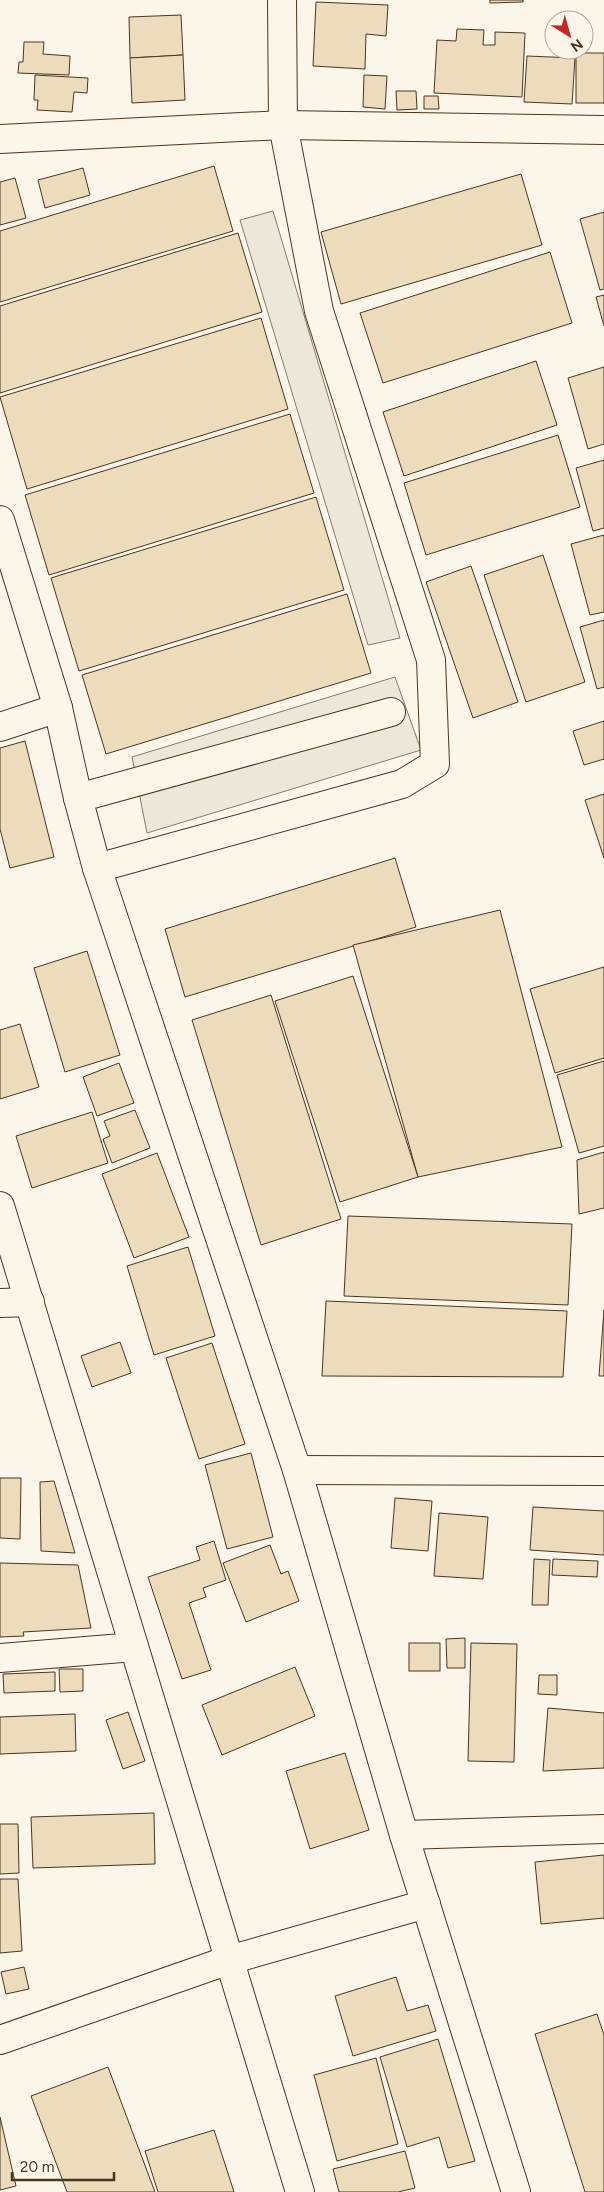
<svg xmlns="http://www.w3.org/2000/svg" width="604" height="2192" font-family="Figtree,sans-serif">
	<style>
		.parking { fill: #ede7d9; stroke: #887966 }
		.building { fill: #ecdcbc; stroke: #4a3520 }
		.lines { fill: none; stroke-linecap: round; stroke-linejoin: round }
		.minor-casing { stroke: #4a3520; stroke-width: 30 }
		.minor { stroke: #fbf6e9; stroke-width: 28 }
	</style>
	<rect width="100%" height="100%" fill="#fbf6e9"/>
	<g class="parking">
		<polygon points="273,211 400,638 368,645 240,220"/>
		<polygon points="395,677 421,750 147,833 132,757"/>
	</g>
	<g class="building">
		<polygon points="490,0 523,0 523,2 490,3"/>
		<polygon points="316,2 388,5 386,36 366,34 365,69 313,66"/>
		<polygon points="181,15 183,55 130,58 129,17"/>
		<polygon points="457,29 484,30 483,45 495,45 495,32 525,33 522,97 434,93 437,40 456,41"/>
		<polygon points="24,42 44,42 43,54 70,56 69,75 18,73 19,62 23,62"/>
		<rect x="576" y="53" width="28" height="50"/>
		<polygon points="183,55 185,100 132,103 130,58"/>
		<polygon points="527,56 575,58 572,104 524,102"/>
		<polygon points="35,75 88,78 87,93 74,92 72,112 37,110 38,100 34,100"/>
		<polygon points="364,75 387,76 385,109 363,107"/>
		<polygon points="396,91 416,91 417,109 397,110"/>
		<polygon points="424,96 438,96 439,109 424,109"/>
		<polygon points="214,166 233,231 0,302 0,231"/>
		<polygon points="83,168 90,195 45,208 38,180"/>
		<polygon points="521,174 542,245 341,304 321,232"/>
		<polygon points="15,178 26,218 0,225 0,182"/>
		<polygon points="604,212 604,289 600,290 580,219"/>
		<polygon points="238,233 262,312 0,393 0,306"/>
		<polygon points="550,252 572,323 383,383 360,313"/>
		<polygon points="604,295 604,326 596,297"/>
		<polygon points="261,318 288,409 27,489 0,397"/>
		<polygon points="536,361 557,425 404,476 383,412"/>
		<polygon points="604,367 604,444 588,449 568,378"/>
		<polygon points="290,414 314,493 49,575 25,495"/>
		<polygon points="558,435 580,507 426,555 404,483"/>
		<polygon points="604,460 604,528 593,531 576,468"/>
		<polygon points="316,497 344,590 79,671 51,578"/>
		<polygon points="604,535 604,612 590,615 571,544"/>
		<polygon points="543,555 585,682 526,702 484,575"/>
		<polygon points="471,566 518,702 473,718 426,582"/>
		<polygon points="347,594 371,673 106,754 82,675"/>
		<polygon points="604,620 604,687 597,689 580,627"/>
		<polygon points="604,721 604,759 584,765 573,731"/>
		<polygon points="25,741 54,857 10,868 0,829 0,748"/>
		<polygon points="604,794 604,858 585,800"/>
		<polygon points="395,858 416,927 185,997 165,929"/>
		<polygon points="500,910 562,1147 418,1177 353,945"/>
		<polygon points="87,951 120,1055 65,1072 34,968"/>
		<polygon points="604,967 604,1058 555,1073 530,989"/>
		<polygon points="353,976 418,1177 340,1202 275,1001"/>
		<polygon points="271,995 341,1219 261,1245 192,1020"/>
		<polygon points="20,1024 39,1087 0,1099 0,1030"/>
		<polygon points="604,1061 604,1146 579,1153 557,1075"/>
		<polygon points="119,1063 134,1103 97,1116 83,1077"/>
		<polygon points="135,1110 150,1148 112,1163 103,1139 110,1136 104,1121"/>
		<polygon points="92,1112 108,1163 32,1188 16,1136"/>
		<polygon points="604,1152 604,1208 579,1214 577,1160"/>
		<polygon points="157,1153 189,1237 134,1258 102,1174"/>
		<polygon points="348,1216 572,1224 568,1305 344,1296"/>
		<polygon points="188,1247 215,1336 154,1355 127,1266"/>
		<polygon points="326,1301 567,1311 563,1377 322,1376"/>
		<polygon points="604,1310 604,1376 599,1376"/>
		<polygon points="120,1342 131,1373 92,1387 81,1356"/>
		<polygon points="212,1343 245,1444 199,1459 166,1358"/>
		<polygon points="251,1453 273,1537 227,1549 205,1465"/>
		<polygon points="0,1478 21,1478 20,1539 0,1538"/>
		<polygon points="54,1481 75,1553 41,1551 40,1482"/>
		<polygon points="395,1498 432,1501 428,1551 391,1548"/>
		<polygon points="533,1507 604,1511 604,1555 530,1550"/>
		<polygon points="439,1513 488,1517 483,1579 434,1576"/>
		<polygon points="214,1541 226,1580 203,1588 206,1597 189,1603 211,1670 182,1679 148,1577 200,1560 196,1547"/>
		<polygon points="270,1545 281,1574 288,1571 299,1601 246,1622 223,1563"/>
		<polygon points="534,1559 550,1560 548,1605 532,1605"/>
		<polygon points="553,1559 598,1561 597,1577 552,1575"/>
		<polygon points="0,1563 78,1565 91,1628 23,1632 24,1636 0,1637"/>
		<polygon points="465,1638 465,1668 447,1668 446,1639"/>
		<rect x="409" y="1643" width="31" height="28"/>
		<polygon points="471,1643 517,1644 514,1762 468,1761"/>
		<polygon points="295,1667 315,1716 222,1755 202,1705"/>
		<polygon points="59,1669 83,1669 83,1691 60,1692"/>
		<polygon points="55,1672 55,1691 4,1693 3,1674"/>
		<polygon points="539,1675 557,1675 557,1695 538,1694"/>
		<polygon points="548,1708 604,1713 604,1768 543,1771"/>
		<polygon points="128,1712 145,1761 123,1769 106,1720"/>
		<polygon points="75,1714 76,1751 0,1754 0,1717"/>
		<polygon points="345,1753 369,1830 310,1849 286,1771"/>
		<polygon points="154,1813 155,1864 33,1868 31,1817"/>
		<polygon points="0,1824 18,1824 19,1873 0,1874"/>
		<polygon points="604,1855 604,1918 541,1924 535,1862"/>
		<polygon points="0,1879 18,1879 22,1951 0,1953"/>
		<polygon points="24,1967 29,1989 6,1994 1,1972"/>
		<polygon points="396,1977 407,2011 428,2005 436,2031 353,2056 335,1996"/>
		<polygon points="597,2014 604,2035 604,2192 585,2192 535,2034"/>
		<polygon points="438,2039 475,2161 448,2168 439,2137 407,2147 380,2057"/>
		<polygon points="376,2058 398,2144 337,2161 314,2075"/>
		<polygon points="108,2067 155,2192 67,2192 31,2096"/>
		<polygon points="0,2117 16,2186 0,2190"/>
		<polygon points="214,2130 234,2192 158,2192 145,2151"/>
		<polygon points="405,2151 415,2188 398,2192 339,2192 333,2169"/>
	</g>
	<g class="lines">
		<defs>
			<g id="minor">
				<polyline points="0,139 283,125 604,130"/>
				<polyline points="0,520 58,708 78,798 97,868 297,1470 404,1835 516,2192"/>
				<polyline points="0,727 58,708"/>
				<polyline points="78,798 391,712"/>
				<polyline points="97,868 402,784 435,764 431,660 319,311 283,125 282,0"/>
				<polyline points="0,1206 300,2192"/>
				<polyline points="0,1303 30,1302"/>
				<polyline points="297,1470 604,1471"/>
				<polyline points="0,1658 134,1647"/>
				<polyline points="404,1835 604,1829"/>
				<polyline points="0,2040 229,1960 426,1904"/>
			</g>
		</defs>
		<use href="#minor" class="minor-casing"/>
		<use href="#minor" class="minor"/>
	</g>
	<g transform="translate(569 35) rotate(143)"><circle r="24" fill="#fbf6e9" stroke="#b4a999"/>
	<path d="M0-4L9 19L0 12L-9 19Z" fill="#c62828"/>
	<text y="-8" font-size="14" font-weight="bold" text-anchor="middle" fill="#4a3520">N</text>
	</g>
	<path d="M12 2172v8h102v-8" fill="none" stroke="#4a3520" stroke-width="2.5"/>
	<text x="20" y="2172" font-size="15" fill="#4a3520" stroke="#fbf6e9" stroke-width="4" paint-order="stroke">20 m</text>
</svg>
